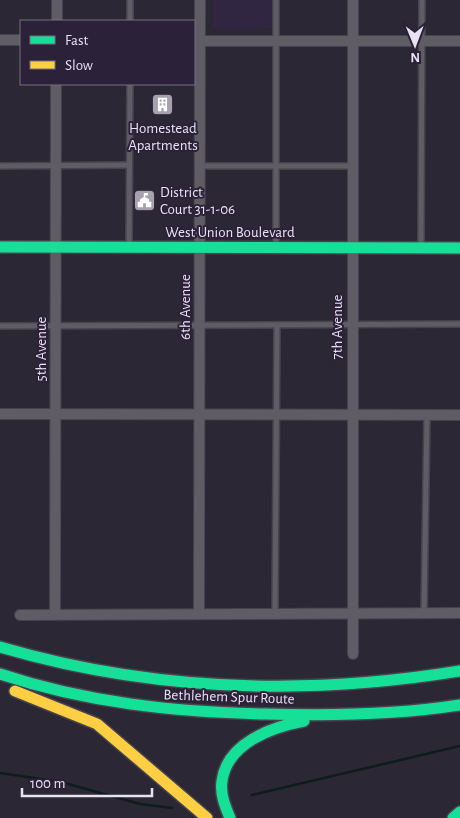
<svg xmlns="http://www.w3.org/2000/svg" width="460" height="818" font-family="'Alegreya Sans',sans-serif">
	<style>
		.built { fill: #312641 }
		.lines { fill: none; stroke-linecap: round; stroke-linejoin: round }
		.stream { stroke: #0f1c1e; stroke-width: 2.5 }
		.lane-casing { stroke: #47434e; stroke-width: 8 }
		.street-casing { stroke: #47434e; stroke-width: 12 }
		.fast-casing { stroke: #47434e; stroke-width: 14 }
		.slow-casing { stroke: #47434e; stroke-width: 14 }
		.lane { stroke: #5f5c65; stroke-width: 5 }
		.street { stroke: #5f5c65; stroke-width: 10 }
		.fast { stroke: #16e098; stroke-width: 11 }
		.slow { stroke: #ffcf43; stroke-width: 11 }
		.labels { text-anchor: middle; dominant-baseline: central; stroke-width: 4; stroke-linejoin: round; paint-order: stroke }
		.poi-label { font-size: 15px; fill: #e7e1f1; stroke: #2b2239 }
		.street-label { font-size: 15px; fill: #e7e1f1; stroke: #2b2239 }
	</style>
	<rect width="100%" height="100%" fill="#2c2734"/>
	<polygon class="built" points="213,0 273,0 273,28 213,29"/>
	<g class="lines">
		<g class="stream">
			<polyline points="0,773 61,782 140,804 172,808"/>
			<polyline points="252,795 460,746"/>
		</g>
		<defs>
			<g id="lane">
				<polyline points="130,0 130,21"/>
				<polyline points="276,0 276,247"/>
				<polyline points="0,166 129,165"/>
				<polyline points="200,166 353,166"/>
				<polyline points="129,246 130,84"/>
				<polyline points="421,247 422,0"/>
				<polyline points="0,326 460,324"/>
				<polyline points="275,613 277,325"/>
				<polyline points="424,613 427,415"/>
			</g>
			<g id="street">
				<polyline points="353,0 353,654"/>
				<polyline points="57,21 57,0"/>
				<polyline points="0,40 21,40"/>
				<polyline points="195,41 460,41"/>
				<polyline points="0,414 460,415"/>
				<polyline points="199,613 200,0"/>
				<polyline points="20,615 460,613"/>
				<polyline points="55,615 56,84"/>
			</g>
			<g id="fast">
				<polyline points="0,247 460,248"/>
				<path d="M 0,647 C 150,691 306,696 460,671"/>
				<path d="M 0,674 C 87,703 175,712 266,714 C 331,716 396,715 460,705"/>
				<path d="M 230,818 C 225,806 220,794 222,781 C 227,743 272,727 304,721"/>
				<polyline points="453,818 460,812"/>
			</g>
			<polyline id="slow" points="15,691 97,724 207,818"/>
		</defs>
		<use href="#lane" class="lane-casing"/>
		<use href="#street" class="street-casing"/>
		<use href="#fast" class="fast-casing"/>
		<use href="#slow" class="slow-casing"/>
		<use href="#lane" class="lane"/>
		<use href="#street" class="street"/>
		<use href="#fast" class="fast"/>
		<use href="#slow" class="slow"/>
	</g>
	<defs>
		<symbol id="building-square" viewBox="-11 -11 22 22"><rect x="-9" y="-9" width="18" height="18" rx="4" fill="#a6a0af" stroke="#2b2239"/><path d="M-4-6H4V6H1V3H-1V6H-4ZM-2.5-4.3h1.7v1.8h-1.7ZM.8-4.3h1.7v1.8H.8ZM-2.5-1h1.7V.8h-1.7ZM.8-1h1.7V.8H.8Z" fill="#fff"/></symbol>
		<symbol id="civic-square" viewBox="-11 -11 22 22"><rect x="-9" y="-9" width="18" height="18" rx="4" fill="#a6a0af" stroke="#2b2239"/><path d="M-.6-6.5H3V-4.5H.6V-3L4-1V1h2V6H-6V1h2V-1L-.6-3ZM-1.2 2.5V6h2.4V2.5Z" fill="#fff"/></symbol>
	</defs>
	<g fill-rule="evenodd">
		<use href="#building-square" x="150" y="92" width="25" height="25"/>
		<use href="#civic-square" x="132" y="188" width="25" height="25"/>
	</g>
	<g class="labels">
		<g class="poi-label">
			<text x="163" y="128">Homestead<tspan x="163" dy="17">Apartments</tspan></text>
			<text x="160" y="192" text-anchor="start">District<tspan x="160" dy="17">Court 31-1-06</tspan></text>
		</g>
		<g class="street-label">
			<text x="230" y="232">West Union Boulevard</text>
			<text transform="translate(185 307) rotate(-90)">6th Avenue</text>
			<text transform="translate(337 327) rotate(-90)">7th Avenue</text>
			<text transform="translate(41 349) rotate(-90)">5th Avenue</text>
			<text transform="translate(229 697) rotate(2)">Bethlehem Spur Route</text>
		</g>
	</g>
	<rect x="20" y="20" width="175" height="65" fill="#2b2239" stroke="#766e83"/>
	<rect x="30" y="36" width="25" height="8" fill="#16e098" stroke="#766e83"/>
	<text x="65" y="45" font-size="15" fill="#e7e1f1">Fast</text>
	<rect x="30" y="61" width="25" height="8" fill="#ffcf43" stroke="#766e83"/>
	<text x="65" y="70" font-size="15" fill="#e7e1f1">Slow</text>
	<g transform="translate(415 45) rotate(179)" stroke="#2b2239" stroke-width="4" paint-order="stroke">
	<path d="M0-4L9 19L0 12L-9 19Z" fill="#e7e1f1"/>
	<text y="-8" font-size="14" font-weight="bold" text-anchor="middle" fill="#e7e1f1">N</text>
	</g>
	<path d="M22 788v8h130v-8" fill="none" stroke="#e7e1f1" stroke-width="2.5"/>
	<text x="30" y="788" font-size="15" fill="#e7e1f1" stroke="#2b2239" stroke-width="4" paint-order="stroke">100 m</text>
</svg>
